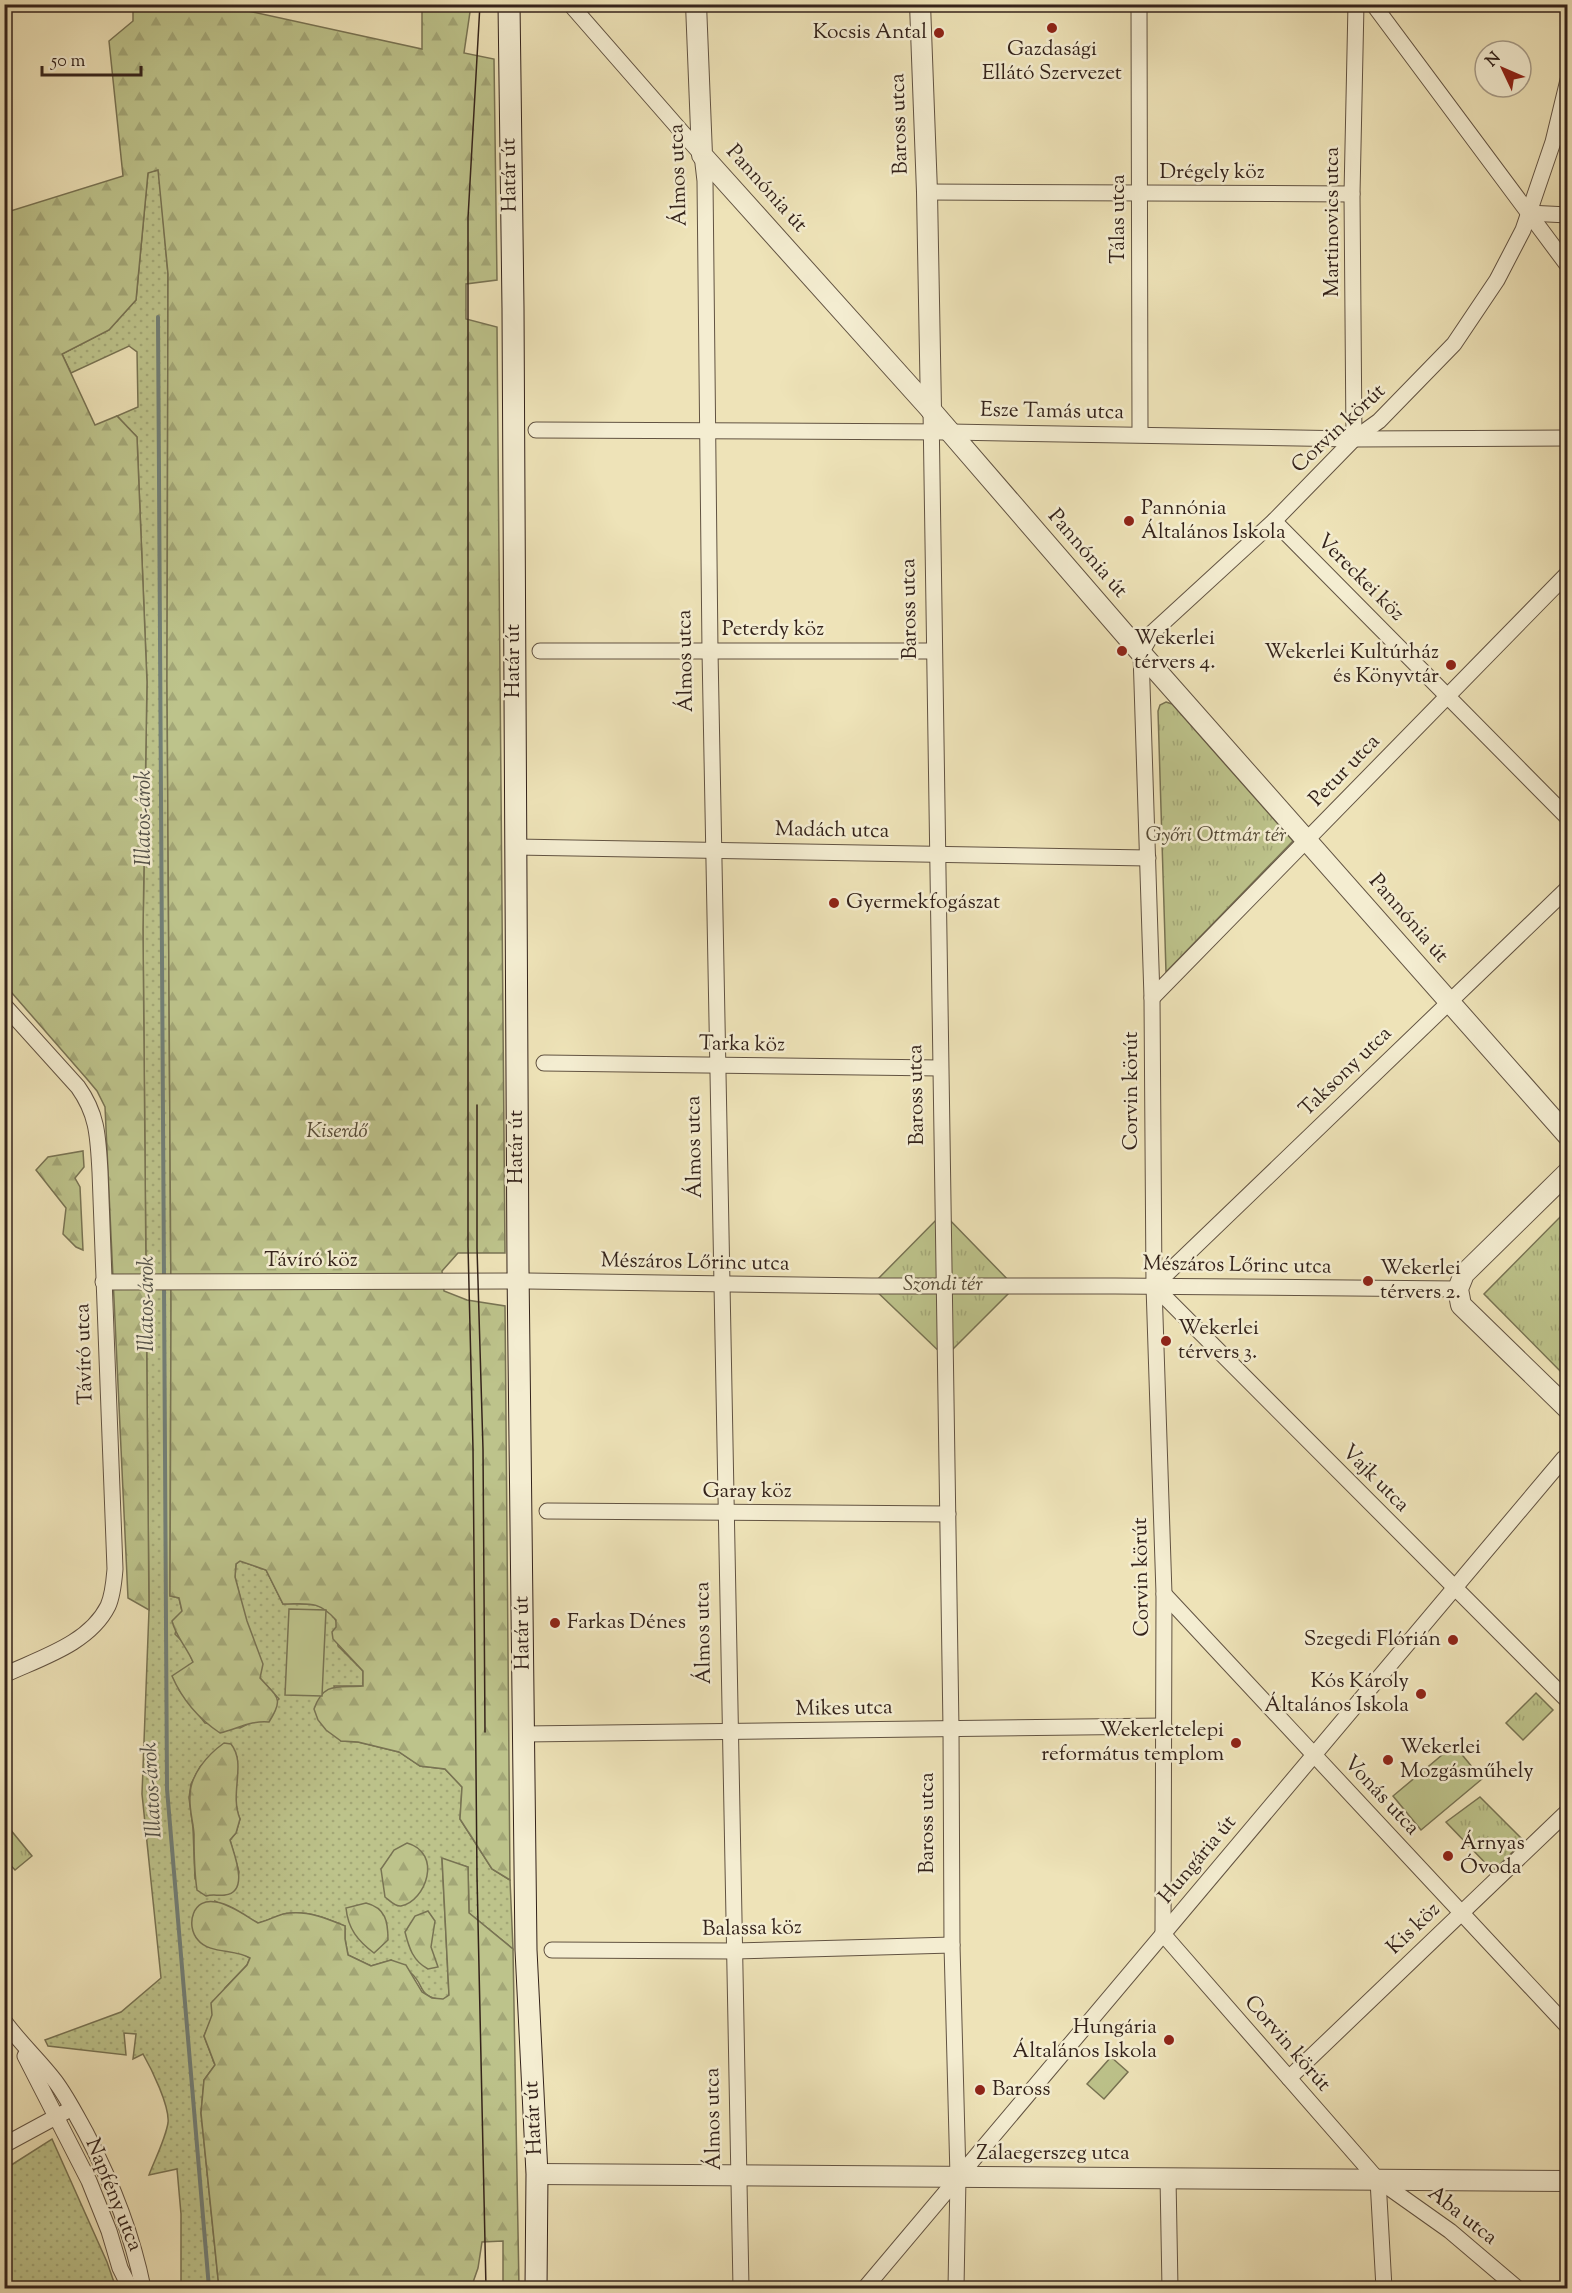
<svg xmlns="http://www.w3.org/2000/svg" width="1572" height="2293" font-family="'Sorts Mill Goudy',serif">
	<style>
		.grass { fill: url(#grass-dots); stroke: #787353; stroke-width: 1.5; fill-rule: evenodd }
		.forest { fill: url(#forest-firs); stroke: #787353; stroke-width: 1.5 }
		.park { fill: url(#park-tufts); stroke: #787353; stroke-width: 1.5 }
		.pitch { fill: #bdc38b; stroke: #787353; stroke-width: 1.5 }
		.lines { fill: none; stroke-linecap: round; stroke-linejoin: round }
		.stream { stroke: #727f77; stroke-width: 4 }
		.minor-casing { stroke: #625342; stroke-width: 17 }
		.tertiary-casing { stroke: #625342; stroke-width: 22 }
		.secondary-casing { stroke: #34231b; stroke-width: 23 }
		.minor { stroke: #f4edd1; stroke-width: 15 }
		.tertiary { stroke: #f4edd1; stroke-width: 20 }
		.secondary { stroke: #f4edd1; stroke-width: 21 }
		.tram { stroke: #34231b; stroke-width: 1.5 }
		.poi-dot { fill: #8f2418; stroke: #f4edd1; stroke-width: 2 }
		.labels { text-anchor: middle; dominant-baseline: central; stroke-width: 5; stroke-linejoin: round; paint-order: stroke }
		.poi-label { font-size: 21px; fill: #34231b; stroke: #f4edd1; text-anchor: start }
		.street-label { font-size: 21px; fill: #34231b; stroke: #f4edd1 }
		.park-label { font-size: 21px; font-style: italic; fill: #564b37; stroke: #f4edd1 }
		.water-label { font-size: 22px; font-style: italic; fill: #535149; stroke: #f4edd1 }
	</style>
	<defs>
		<pattern id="grass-dots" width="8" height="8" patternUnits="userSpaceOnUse" patternTransform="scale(1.5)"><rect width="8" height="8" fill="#bdc38b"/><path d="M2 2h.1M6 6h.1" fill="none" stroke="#a3a777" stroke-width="1.8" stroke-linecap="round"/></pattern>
		<pattern id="forest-firs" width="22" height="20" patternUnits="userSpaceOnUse" patternTransform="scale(1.5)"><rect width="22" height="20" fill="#bdc38b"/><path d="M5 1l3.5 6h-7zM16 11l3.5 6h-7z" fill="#a3a777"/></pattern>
		<pattern id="park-tufts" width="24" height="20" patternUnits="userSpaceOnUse" patternTransform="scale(1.5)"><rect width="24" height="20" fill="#bdc38b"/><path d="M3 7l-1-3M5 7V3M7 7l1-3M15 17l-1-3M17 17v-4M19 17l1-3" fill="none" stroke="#a3a777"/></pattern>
	</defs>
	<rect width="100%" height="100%" fill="#eee3b8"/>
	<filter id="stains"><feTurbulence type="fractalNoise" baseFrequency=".00333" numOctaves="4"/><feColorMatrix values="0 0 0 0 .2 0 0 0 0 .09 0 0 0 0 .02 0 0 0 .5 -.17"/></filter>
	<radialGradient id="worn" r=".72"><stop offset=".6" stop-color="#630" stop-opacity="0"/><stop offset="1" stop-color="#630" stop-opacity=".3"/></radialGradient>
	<g class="grass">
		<path d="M 159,170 L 168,274 L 167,681 L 171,1305 L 170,1596 L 179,1598 L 182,1611 L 175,1634 L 186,1645 L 193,1662 L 179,1690 L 205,1723 L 240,1728 L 256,1720 L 279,1699 L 260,1678 L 235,1577 L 236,1564 L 240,1561 L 266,1570 L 283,1604 C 300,1604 329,1600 336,1621 C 339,1627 337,1639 338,1646 L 363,1671 L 363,1686 L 334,1686 L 341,1741 L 358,1742 L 399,1752 L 420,1766 L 445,1769 L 462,1787 L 460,1819 L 492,1869 L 510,1880 L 513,1949 L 469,1913 L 468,1867 L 442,1859 L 449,1995 L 443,2000 C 416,1996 426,1986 411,1973 C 405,1968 398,1964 391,1960 L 371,1966 L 348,1955 L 345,1939 L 345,1926 C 328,1919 309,1911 290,1913 C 280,1914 268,1921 258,1923 L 215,1901 L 221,1949 L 243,1954 L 250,1958 L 247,1965 L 225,1988 L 204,2036 L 215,2065 L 204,2080 L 201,2113 L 219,2288 L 181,2288 L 181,2214 L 177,2169 L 149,2175 C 155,2159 165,2140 168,2123 C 170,2106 151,2068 143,2054 L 133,2059 L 136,2034 L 124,2033 L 126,2055 L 48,2046 L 45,2040 L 121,2012 L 161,1978 L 142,1794 L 149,1610 L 143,930 L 147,682 L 137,437 L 117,416 L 138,407 L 137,352 L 129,346 L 71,373 L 62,354 L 109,330 L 136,300 L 148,172 ZM 237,1757 C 239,1779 231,1798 240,1819 L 236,1833 L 230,1840 L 239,1872 L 236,1887 L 224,1895 L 214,1894 L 195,1879 L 193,1828 L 189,1798 L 191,1784 L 200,1767 L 209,1758 Z"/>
		<polygon points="52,2139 107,2262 116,2288 5,2288 5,2169"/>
	</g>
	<g class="forest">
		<path d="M 133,5 L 221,5 L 422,49 L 422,5 L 471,5 L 464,53 L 494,59 L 497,280 L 466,284 L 466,319 L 497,327 L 505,1253 L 458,1253 L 442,1271 L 444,1291 L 467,1300 L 505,1306 L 510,1880 L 492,1869 L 460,1819 L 462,1787 L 445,1769 L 420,1766 L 399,1752 L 358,1742 L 341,1741 L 326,1730 L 318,1720 L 314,1709 C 324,1681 338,1688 363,1686 L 363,1671 L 333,1639 L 332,1632 L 336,1627 L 336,1620 C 318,1600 309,1604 283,1604 L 266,1570 L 240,1561 L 236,1564 L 235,1577 L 247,1621 L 263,1664 L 260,1678 C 278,1698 284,1698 269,1722 C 252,1720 237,1729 220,1733 C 199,1719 182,1699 172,1676 L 193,1662 C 186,1646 176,1637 172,1621 L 182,1611 L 179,1598 L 170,1596 L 171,1305 L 167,681 L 168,274 L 158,170 L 148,173 L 136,300 L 109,330 L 62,354 L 95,425 L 117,416 L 137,437 L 147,682 L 143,930 L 149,1610 L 128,1598 L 105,1107 L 97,1091 L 87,1079 L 5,985 L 4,213 L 123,176 L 109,41 L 133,21 Z"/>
		<polygon points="83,1151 84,1167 75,1178 80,1187 83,1250 76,1247 63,1234 66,1208 36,1170 48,1157"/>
		<path d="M 224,1743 L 231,1744 C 247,1764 229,1793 240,1819 L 236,1833 L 230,1840 C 234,1854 250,1892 225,1895 C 218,1896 213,1894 206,1896 L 197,1890 C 194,1871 194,1852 194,1834 C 193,1821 189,1809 190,1796 C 190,1775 207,1755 224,1743 Z"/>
		<path d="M 407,1843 C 443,1853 426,1901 401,1906 C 395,1907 389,1900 385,1897 L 381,1869 L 394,1850 Z"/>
		<path d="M 442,1858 L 468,1867 L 469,1913 L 513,1949 L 519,2288 L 503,2288 L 503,2241 L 482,2242 L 478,2268 L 471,2288 L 219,2288 L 201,2113 L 204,2080 L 215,2065 L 204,2036 L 212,2015 L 211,2003 L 247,1965 L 250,1958 C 235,1949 209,1954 198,1940 C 185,1925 193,1897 216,1902 C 230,1904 246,1916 258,1923 C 268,1921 280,1913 290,1913 C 309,1911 328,1919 345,1926 L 345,1939 L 348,1955 L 371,1966 L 391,1960 L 406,1965 L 422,1992 L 432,1998 L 443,1999 L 449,1995 Z"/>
		<path d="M 366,1903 C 386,1908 388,1922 388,1940 L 374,1953 C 358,1941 348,1929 346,1908 Z"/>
		<path d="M 428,1911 L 435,1921 L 431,1947 L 438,1967 L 428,1969 C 413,1961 409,1948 405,1932 L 415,1916 Z"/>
	</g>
	<g class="park">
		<polygon points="1166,702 1172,704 1293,841 1166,972 1158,711 1160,705"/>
		<polygon points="1567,1210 1567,1378 1484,1294"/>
		<polygon points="943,1213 1015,1287 945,1357 871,1286"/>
		<polygon points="1536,1693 1553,1710 1523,1740 1506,1723"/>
		<polygon points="1480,1797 1524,1841 1493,1871 1446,1822"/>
		<polygon points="5,1823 32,1856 15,1870 5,1859"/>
	</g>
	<g class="pitch">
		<polygon points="289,1609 326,1610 322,1696 285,1695"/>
		<polygon points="1454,1745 1482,1779 1421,1830 1393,1796"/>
		<polygon points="1111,2057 1128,2072 1104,2099 1087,2084"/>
	</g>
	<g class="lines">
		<g class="stream">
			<polyline points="158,317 164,1279"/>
			<polyline points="164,1287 167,1789 209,2288"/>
		</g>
		<defs>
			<g id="minor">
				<polyline points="570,4 702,155 705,181 710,651 741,2288"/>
				<polyline points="1139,4 1140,434"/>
				<polyline points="1373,4 1568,266"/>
				<polyline points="927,192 1352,194"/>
				<polyline points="1528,213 1568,215"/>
				<polyline points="931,410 951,1729 952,1945 958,2177 956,2288"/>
				<polyline points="536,430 950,432 1354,439 1568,438"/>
				<polyline points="1354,439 1352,194 1356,4"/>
				<polyline points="1274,521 1568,818"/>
				<polyline points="540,651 934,651"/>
				<polyline points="515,847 1148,858"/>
				<polyline points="1568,888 1154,1286 1568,1701"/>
				<polyline points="1152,998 1568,573"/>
				<path d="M 4,1005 L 78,1087 C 98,1115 98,1138 100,1172 L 115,1569 C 114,1581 113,1595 108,1606 C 89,1644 40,1658 4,1675"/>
				<polyline points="544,1063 940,1068"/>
				<polyline points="103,1282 528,1281 871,1286 1115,1286 1458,1289"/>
				<polyline points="547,1511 948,1514"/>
				<polyline points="1164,1594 1568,2027"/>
				<polyline points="524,1734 1164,1726"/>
				<polyline points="552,1950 734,1951 952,1945"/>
				<path d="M 4,2021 C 20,2043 39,2060 55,2081 C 67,2097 76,2115 86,2133 C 112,2183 132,2233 143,2288"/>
				<polyline points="25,2056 89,2181 109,2231 120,2268 130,2288"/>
				<polyline points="1289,2078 1568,1811"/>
				<polyline points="4,2145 65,2112"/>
				<polyline points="1168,2178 1170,2288"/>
				<polyline points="1378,2180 1384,2288"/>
				<polyline points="865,2288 1564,1458"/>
				<polyline points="1517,2288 1450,2231 1378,2180 1163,1934 1164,1594 1154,1286 1152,998 1141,653 1153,632 1274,521 1354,439 1379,421 1454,344 1497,280 1523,230 1553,142 1568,80"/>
			</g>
			<g id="tertiary">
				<polyline points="696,4 702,155 931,410 1141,653 1568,1136"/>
				<polyline points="920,4 927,192 931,410"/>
				<polyline points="1568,1172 1464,1274 1458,1289 1461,1305 1568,1409"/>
				<polyline points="537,2174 1568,2181"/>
			</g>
			<polyline id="secondary" points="509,4 513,308 518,1269 526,1950 537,2174 536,2288"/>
		</defs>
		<use href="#minor" class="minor-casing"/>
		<use href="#tertiary" class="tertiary-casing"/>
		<use href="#secondary" class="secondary-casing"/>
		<use href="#minor" class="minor"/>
		<use href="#tertiary" class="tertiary"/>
		<use href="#secondary" class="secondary"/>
		<g class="tram">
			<polyline points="480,4 468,218 468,1246 473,1449 477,1876 486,2288"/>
			<polyline points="477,1105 477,1248 483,1449 485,1732"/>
		</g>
	</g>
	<g class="poi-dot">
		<circle cx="1052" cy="28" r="6"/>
		<circle cx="939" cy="33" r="6"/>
		<circle cx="1129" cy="521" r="6"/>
		<circle cx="1122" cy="651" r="6"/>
		<circle cx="1451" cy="665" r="6"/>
		<circle cx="834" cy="903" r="6"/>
		<circle cx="1368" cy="1281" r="6"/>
		<circle cx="1166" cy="1341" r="6"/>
		<circle cx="555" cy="1623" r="6"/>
		<circle cx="1453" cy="1640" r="6"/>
		<circle cx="1421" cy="1694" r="6"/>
		<circle cx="1236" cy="1743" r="6"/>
		<circle cx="1388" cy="1760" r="6"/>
		<circle cx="1448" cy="1856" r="6"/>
		<circle cx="1169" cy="2040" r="6"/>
		<circle cx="980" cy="2090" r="6"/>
	</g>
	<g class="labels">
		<g class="poi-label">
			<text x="927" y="33" text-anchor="end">Kocsis Antal</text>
			<text x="1052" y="50" text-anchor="middle">Gazdasági<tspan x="1052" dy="24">Ellátó Szervezet</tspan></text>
			<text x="1141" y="509">Pannónia<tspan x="1141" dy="24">Általános Iskola</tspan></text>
			<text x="1134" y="639">Wekerlei<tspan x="1134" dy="24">térvers 4.</tspan></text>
			<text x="1439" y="653" text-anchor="end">Wekerlei Kultúrház<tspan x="1439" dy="24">és Könyvtár</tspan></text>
			<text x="846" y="903">Gyermekfogászat</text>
			<text x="1380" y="1269">Wekerlei<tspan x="1380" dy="24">térvers 2.</tspan></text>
			<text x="1178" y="1329">Wekerlei<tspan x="1178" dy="24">térvers 3.</tspan></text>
			<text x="567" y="1623">Farkas Dénes</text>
			<text x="1441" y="1640" text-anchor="end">Szegedi Flórián</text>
			<text x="1409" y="1682" text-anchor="end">Kós Károly<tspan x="1409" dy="24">Általános Iskola</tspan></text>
			<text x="1224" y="1731" text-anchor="end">Wekerletelepi<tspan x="1224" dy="24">református templom</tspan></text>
			<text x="1400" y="1748">Wekerlei<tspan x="1400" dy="24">Mozgásműhely</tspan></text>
			<text x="1460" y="1844">Árnyas<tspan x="1460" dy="24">Óvoda</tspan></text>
			<text x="1157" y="2028" text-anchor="end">Hungária<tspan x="1157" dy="24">Általános Iskola</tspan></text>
			<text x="992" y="2090">Baross</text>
		</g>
		<g class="street-label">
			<text transform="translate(900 124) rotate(-92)">Baross utca</text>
			<text x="1212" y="173">Drégely köz</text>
			<text transform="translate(510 175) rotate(-91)">Határ út</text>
			<text transform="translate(679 175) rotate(-92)">Álmos utca</text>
			<text transform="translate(766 189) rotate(48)">Pannónia út</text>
			<text transform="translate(1119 219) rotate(-90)">Tálas utca</text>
			<text transform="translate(1333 222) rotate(-90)">Martinovics utca</text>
			<text transform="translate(1052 412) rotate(1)">Esze Tamás utca</text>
			<text transform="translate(1339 429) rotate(-43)">Corvin körút</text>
			<text transform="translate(1087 554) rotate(49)">Pannónia út</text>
			<text transform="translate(1360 578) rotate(45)">Vereckei köz</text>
			<text transform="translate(910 609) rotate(-91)">Baross utca</text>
			<text x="773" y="630">Peterdy köz</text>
			<text transform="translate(514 661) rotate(-90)">Határ út</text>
			<text transform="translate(686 661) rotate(-91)">Álmos utca</text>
			<text transform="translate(1345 771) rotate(-46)">Petur utca</text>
			<text transform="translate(832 831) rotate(1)">Madách utca</text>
			<text transform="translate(1408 919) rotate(49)">Pannónia út</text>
			<text transform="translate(742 1045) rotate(1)">Tarka köz</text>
			<text transform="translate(1346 1072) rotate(-44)">Taksony utca</text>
			<text transform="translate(1132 1091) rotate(-90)">Corvin körút</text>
			<text transform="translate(917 1095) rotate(-91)">Baross utca</text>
			<text transform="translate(517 1147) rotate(-90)">Határ út</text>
			<text transform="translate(695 1147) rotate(-91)">Álmos utca</text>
			<text x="311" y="1261">Távíró köz</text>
			<text transform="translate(695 1263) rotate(1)">Mészáros Lőrinc utca</text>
			<text transform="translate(1237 1266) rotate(1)">Mészáros Lőrinc utca</text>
			<text transform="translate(85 1354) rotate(-92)">Távíró utca</text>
			<text transform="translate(1375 1479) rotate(45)">Vajk utca</text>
			<text x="747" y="1492">Garay köz</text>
			<text transform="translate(1142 1577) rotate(-91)">Corvin körút</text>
			<text transform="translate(523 1633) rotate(-91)">Határ út</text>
			<text transform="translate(704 1633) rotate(-91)">Álmos utca</text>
			<text transform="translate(844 1709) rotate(-1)">Mikes utca</text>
			<text transform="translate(1381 1796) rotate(47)">Vonás utca</text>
			<text transform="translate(928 1823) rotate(-90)">Baross utca</text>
			<text transform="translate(1198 1860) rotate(-50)">Hungária út</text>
			<text transform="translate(752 1929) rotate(-1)">Balassa köz</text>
			<text transform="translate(1414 1929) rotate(-44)">Kis köz</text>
			<text transform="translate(1287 2044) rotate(49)">Corvin körút</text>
			<text transform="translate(534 2118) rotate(-93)">Határ út</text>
			<text transform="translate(714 2119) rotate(-91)">Álmos utca</text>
			<text x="1053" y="2154">Zalaegerszeg utca</text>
			<text transform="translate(113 2195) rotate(68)">Napfény utca</text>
			<text transform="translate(1462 2216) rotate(38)">Aba utca</text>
		</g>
		<g class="park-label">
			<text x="1216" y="836">Győri Ottmár tér</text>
			<text x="337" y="1132">Kiserdő</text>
			<text x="943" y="1285">Szondi tér</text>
		</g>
		<g class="water-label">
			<text transform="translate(145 818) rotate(-90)">Illatos-árok</text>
			<text transform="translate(148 1304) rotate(-90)">Illatos-árok</text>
			<text transform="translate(153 1790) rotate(-93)">Illatos-árok</text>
		</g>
	</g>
	<rect width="1572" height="2293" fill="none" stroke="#eee3b8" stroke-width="24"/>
	<rect x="6" y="6" width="1560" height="2281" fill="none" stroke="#34231b" stroke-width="3"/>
	<rect x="12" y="12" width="1548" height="2269" fill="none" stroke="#34231b" stroke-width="1.5"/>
	<g transform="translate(1503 69) rotate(314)"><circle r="28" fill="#f4edd1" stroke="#a79c88" stroke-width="1.5"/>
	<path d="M0-4.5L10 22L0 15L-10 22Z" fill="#8f2418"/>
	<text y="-9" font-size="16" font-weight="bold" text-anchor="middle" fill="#34231b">N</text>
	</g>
	<path d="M42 66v9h99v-9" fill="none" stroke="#34231b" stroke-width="3"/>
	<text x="51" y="66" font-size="18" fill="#34231b" stroke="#f4edd1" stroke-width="4.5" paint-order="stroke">50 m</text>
	<rect width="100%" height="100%" filter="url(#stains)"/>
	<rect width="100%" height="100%" fill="url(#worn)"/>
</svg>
